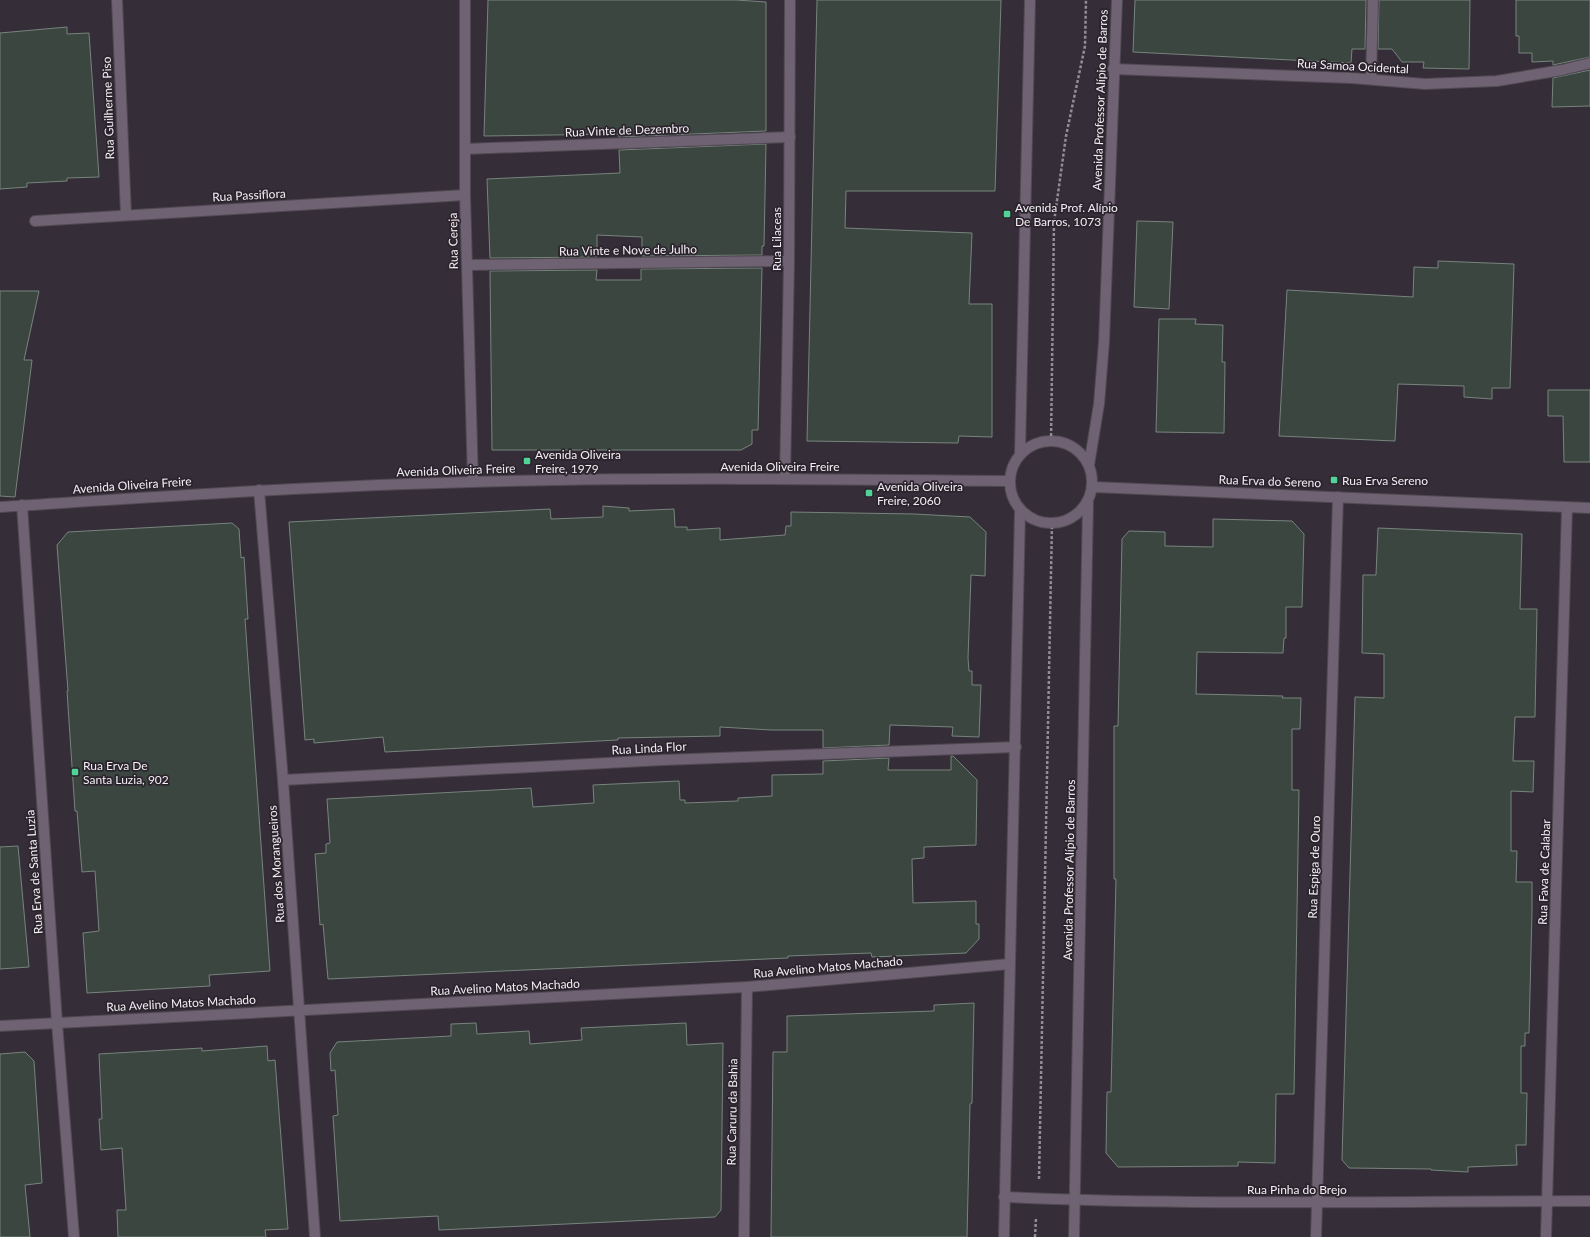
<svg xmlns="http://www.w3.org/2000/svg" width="1590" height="1237" font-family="Lato,sans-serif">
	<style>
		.building { fill: #3a463f; stroke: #77847d }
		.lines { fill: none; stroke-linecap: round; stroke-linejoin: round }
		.minor-casing { stroke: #504952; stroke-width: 12 }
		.path { stroke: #938d95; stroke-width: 2.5; stroke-dasharray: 3 2; stroke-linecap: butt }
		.minor { stroke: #6f6273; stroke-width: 10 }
		.poi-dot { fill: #51d398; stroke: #2b242d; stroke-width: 1.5 }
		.labels { text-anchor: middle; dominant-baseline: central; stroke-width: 3.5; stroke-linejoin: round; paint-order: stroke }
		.street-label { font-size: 12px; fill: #f3eef4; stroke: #2b242d }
		.poi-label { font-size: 12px; fill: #f3eef4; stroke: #2b242d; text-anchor: start }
	</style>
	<rect width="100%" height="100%" fill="#352e38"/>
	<g class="building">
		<polygon points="488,0 736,0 766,2 766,131 619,137 619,134 484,136"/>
		<polygon points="817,0 1001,0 995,191 846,191 845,228 972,233 969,304 992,304 992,437 959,436 958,443 807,441"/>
		<polygon points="1135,0 1366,0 1365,49 1352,49 1351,63 1133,52"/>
		<polygon points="1379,0 1470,0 1469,69 1423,68 1424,62 1402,62 1392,49 1378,49"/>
		<polygon points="1516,0 1590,0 1590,57 1553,65 1553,61 1532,62 1532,53 1519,53 1519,36 1516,36"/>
		<polygon points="67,27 67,34 89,33 99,177 67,178 67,181 27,183 27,187 0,189 0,33"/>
		<polygon points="1590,70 1590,106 1552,107 1553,78"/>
		<polygon points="766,144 764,246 762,246 762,255 642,256 642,237 597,235 597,257 490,258 487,179 620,173 619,150"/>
		<polygon points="1137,221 1173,222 1169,309 1134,307"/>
		<polygon points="1438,261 1514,264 1510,388 1492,388 1492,399 1464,397 1464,386 1398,384 1395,441 1279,436 1287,290 1413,297 1414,267 1438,268"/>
		<polygon points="762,268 758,430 752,430 752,444 741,450 492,450 490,271 597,270 596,280 641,280 641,269"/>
		<polygon points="0,291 39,291 24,360 32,360 15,497 0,496"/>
		<polygon points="1159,319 1196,319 1195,324 1223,325 1222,362 1225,362 1224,433 1156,432"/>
		<polygon points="1548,390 1590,390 1590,462 1564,462 1563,416 1548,416"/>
		<polygon points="603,506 629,508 629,511 674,509 675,527 687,527 687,530 720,528 720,540 785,535 786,526 791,526 791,512 914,514 970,517 986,532 985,576 971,575 968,658 969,671 972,671 972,685 981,685 979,737 952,736 953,727 890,725 889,745 823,748 823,730 771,730 720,727 720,736 618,738 618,740 385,752 383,737 314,743 314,739 305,740 289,522 550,509 551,519 603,517"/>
		<polygon points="1213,519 1292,521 1304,534 1302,607 1286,607 1286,638 1284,638 1283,653 1197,652 1196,694 1283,696 1282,698 1301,698 1300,729 1292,729 1292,790 1299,790 1294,1094 1276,1094 1275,1163 1238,1162 1238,1166 1118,1167 1106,1153 1107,1092 1111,1092 1116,879 1114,879 1114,726 1118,726 1122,539 1129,531 1165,532 1165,546 1213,547"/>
		<polygon points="232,523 239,529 241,558 244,557 248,619 245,619 270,971 209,975 210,986 87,993 83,933 99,931 95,871 82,872 77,811 75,811 67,691 68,691 57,545 68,532"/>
		<polygon points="1378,528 1522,534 1520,609 1537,609 1535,717 1515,717 1513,761 1534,761 1533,792 1511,791 1511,851 1517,851 1516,882 1532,882 1532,911 1529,1033 1525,1033 1525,1046 1521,1046 1521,1093 1527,1093 1526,1145 1516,1145 1517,1165 1468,1167 1468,1172 1431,1170 1431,1169 1349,1168 1342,1160 1355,697 1384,698 1384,654 1362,653 1363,575 1376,575"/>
		<polygon points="951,756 953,756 977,780 976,845 924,847 924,858 912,859 913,903 976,901 976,924 979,924 979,939 966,953 872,957 871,953 788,956 788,958 328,979 323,924 320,925 315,854 326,853 326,844 330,843 327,799 531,788 533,807 594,803 593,785 679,781 680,800 685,800 685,803 738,801 738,798 772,796 772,775 823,774 823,761 889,758 888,770 951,770"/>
		<polygon points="18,846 29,967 0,969 0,847"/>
		<polygon points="974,1003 972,1103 970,1104 967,1237 771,1237 773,1052 787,1052 787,1016 934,1011 934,1005"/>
		<polygon points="476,1023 477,1034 529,1031 530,1044 582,1040 581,1028 686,1023 687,1045 723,1043 721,1210 715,1217 439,1230 438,1216 340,1221 333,1116 338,1115 335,1070 331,1071 330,1053 337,1042 451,1036 451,1024"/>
		<polygon points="267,1046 268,1061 275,1060 288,1229 265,1230 266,1237 118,1237 117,1210 126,1210 122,1148 101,1150 99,1119 102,1119 99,1054 202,1048 202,1051"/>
		<polygon points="25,1052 34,1061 42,1183 25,1185 30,1237 0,1237 0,1054"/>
	</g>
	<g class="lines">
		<defs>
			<g id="minor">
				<polyline points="117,0 126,215"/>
				<polyline points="465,0 465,195 473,482"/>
				<polyline points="1113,69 1351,78 1425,84 1497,81 1562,70 1590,63"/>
				<polyline points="1371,79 1373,0"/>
				<polyline points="465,149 790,137"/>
				<polyline points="35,221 465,195"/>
				<polyline points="467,265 789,261"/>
				<circle cx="1051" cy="482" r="41"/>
				<polyline points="1020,454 1030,0"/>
				<polyline points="1089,465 1099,404 1104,342 1117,0"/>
				<polyline points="785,479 789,261 790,0"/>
				<polyline points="1093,487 1590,508"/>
				<polyline points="259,490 283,780 315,1237"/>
				<polyline points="22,505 57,1023 74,1237"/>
				<path d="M 0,507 C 157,497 314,486 471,482 C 651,477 830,479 1009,481"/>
				<polyline points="283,780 663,760 1016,747"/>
				<polyline points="0,1026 747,987 1010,964"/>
				<path d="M 1004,1197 C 1200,1206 1395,1201 1590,1201"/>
				<polyline points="744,1237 747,987"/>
				<polyline points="1004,1237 1020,511"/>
				<polyline points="1074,1237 1088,503"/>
				<polyline points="1316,1237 1338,497"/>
				<polyline points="1546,1237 1567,508"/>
			</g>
		</defs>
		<use href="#minor" class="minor-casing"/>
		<g class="path">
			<polyline points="1051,441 1054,222 1066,136 1085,46 1086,0"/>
			<polyline points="1039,1179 1052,523"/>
			<polyline points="1035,1237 1036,1218"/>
		</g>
		<use href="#minor" class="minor"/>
	</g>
	<g class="poi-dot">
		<rect x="1003" y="210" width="8" height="8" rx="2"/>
		<rect x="523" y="457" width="8" height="8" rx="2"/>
		<rect x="1330" y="476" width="8" height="8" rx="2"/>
		<rect x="865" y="489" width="8" height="8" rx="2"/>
		<rect x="71" y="768" width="8" height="8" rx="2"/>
	</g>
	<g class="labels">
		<g class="street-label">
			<text transform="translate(1353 66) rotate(3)">Rua Samoa Ocidental</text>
			<text transform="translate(1100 100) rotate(-88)">Avenida Professor Alípio de Barros</text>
			<text transform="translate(108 108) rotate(-92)">Rua Guilherme Piso</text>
			<text transform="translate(627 130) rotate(-2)">Rua Vinte de Dezembro</text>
			<text transform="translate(249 195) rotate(-3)">Rua Passiflora</text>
			<text transform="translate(776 239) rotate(-90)">Rua Lilaceas</text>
			<text transform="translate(453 241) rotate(-91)">Rua Cereja</text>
			<text transform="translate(628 250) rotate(-1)">Rua Vinte e Nove de Julho</text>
			<text x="780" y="466">Avenida Oliveira Freire</text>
			<text transform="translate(456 470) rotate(-2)">Avenida Oliveira Freire</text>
			<text transform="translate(1270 481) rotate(2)">Rua Erva do Sereno</text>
			<text transform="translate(132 485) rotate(-4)">Avenida Oliveira Freire</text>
			<text transform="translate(649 748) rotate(-3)">Rua Linda Flor</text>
			<text transform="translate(276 864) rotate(-94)">Rua dos Morangueiros</text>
			<text transform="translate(1314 867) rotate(-88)">Rua Espiga de Ouro</text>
			<text transform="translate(1069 870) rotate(-89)">Avenida Professor Alípio de Barros</text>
			<text transform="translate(34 872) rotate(-94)">Rua Erva de Santa Luzia</text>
			<text transform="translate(1544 872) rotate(-88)">Rua Fava de Calabar</text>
			<text transform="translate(828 967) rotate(-5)">Rua Avelino Matos Machado</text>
			<text transform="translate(505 987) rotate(-3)">Rua Avelino Matos Machado</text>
			<text transform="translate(181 1003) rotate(-3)">Rua Avelino Matos Machado</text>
			<text transform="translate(732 1112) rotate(-89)">Rua Caruru da Bahia</text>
			<text x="1297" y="1189">Rua Pinha do Brejo</text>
		</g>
		<g class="poi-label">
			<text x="1015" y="207">Avenida Prof. Alípio<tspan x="1015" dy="14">De Barros, 1073</tspan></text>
			<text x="535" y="454">Avenida Oliveira<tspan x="535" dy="14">Freire, 1979</tspan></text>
			<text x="1342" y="480">Rua Erva Sereno</text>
			<text x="877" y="486">Avenida Oliveira<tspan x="877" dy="14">Freire, 2060</tspan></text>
			<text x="83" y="765">Rua Erva De<tspan x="83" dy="14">Santa Luzia, 902</tspan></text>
		</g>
	</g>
</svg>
